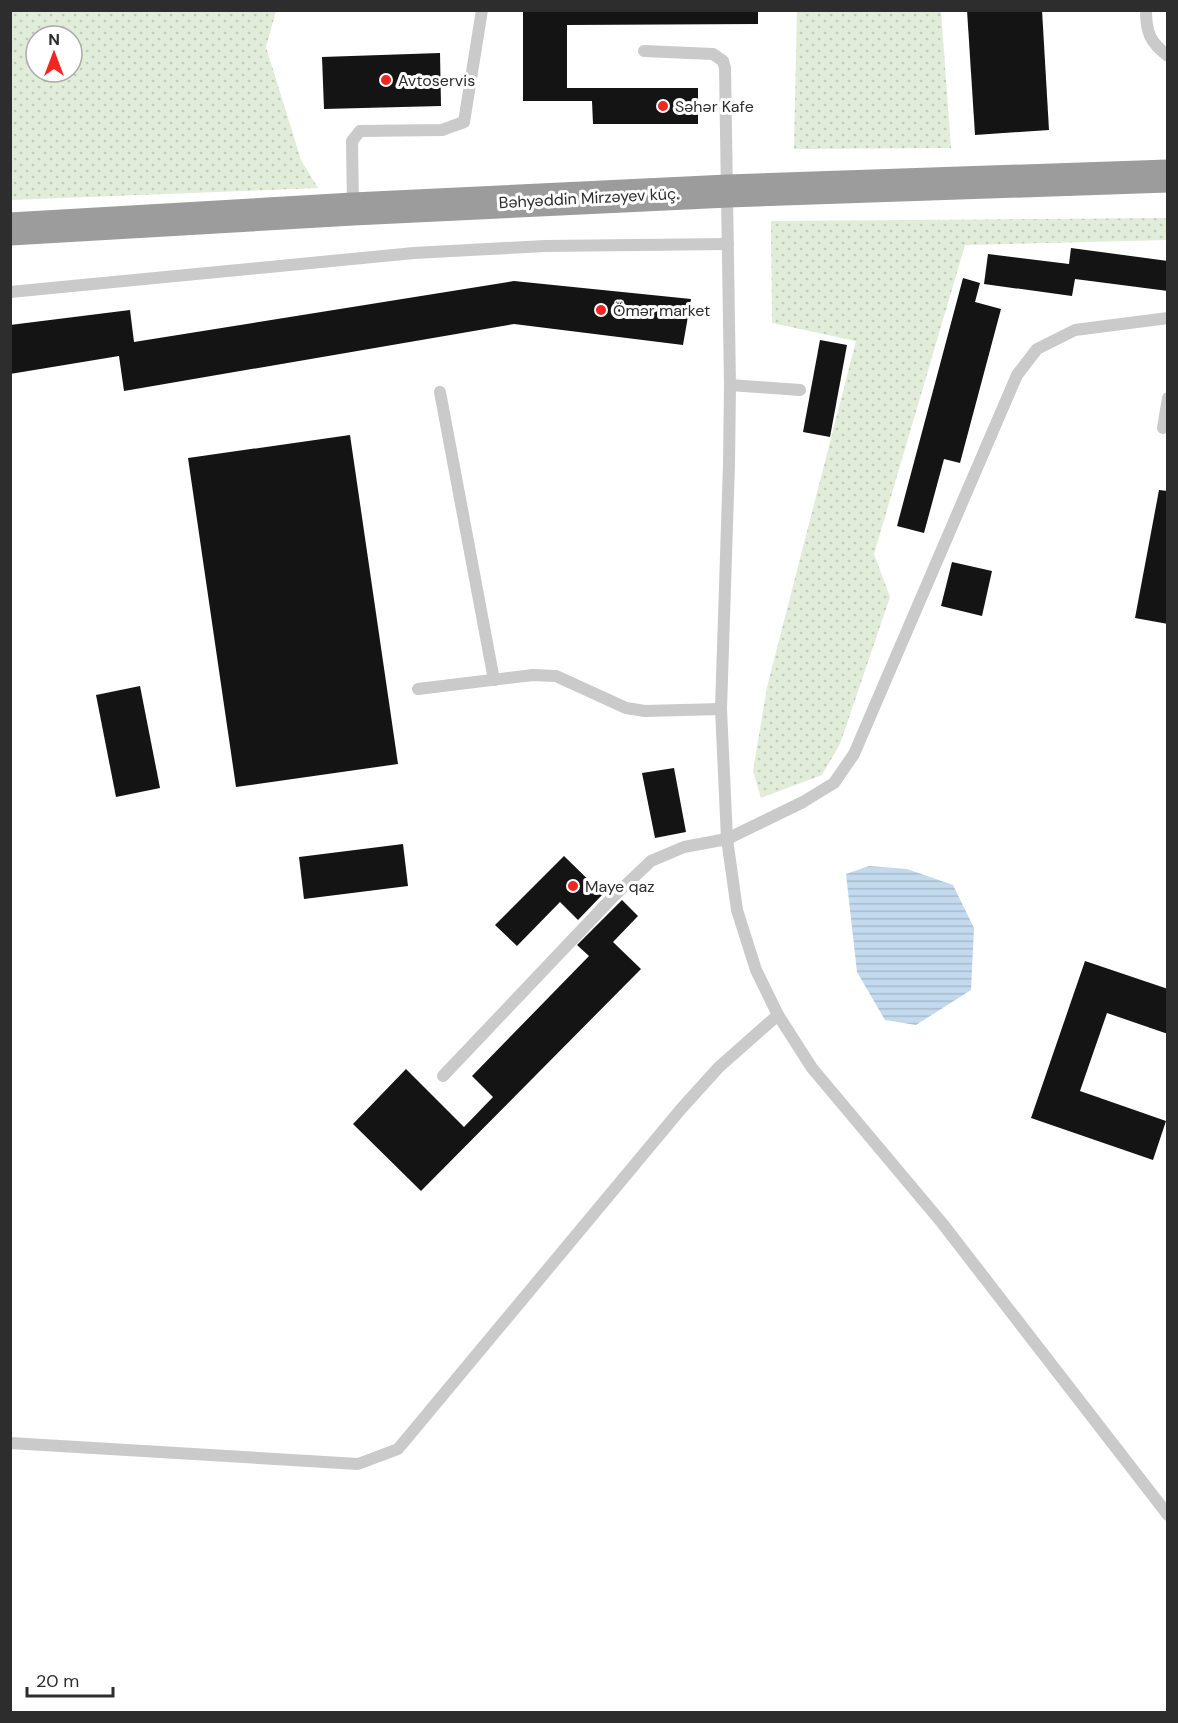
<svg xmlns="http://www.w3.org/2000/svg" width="1178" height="1723" font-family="'DM Sans',sans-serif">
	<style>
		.grass { fill: url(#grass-dots); fill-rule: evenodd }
		.water { fill: url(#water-rules) }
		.building { fill: #141414 }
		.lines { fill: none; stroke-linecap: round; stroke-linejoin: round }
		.service { stroke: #cacaca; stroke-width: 12 }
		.trunk { stroke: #9c9c9c; stroke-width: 33 }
		.poi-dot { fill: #f22621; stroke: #fff; stroke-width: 2 }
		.labels { text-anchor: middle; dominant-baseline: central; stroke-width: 6; stroke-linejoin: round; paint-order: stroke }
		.poi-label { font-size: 16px; fill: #2d2d2d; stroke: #fff; text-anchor: start }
		.street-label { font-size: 16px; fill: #2d2d2d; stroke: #fff }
	</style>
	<defs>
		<pattern id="grass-dots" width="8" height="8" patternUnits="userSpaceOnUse" patternTransform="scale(1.5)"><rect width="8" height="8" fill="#e1ecd9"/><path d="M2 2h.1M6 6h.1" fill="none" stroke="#c1cbbb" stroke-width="1.8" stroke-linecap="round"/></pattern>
		<pattern id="water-rules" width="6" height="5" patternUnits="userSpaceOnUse" patternTransform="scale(1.5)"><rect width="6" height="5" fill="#c3d9ee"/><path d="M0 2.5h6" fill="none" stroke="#a8bbcc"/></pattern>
	</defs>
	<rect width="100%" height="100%" fill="#fff"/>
	<g class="grass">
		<path d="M 10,11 L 276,11 L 266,47 L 301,160 L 318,188 L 11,200 ZM 36,36 L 72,36 L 72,72 L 36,72 Z"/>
		<polygon points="797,11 941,11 951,148 794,149"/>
		<polygon points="1167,218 1167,240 965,245 874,554 890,597 840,744 822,775 761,798 753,771 767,687 856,341 772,323 771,221"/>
	</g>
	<polygon class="water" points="869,866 907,869 953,885 974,928 971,990 916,1025 885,1020 857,972 846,874"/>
	<g class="building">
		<polygon points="523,10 758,10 758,24 567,25 567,88 698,88 698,124 593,124 592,101 523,101"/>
		<polygon points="967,10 1042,10 1049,130 975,135"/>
		<polygon points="440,53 441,106 324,109 322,57"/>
		<polygon points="1071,248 1168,261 1168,291 1075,279 1072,296 984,284 988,254 1069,264"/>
		<polygon points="963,278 980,283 975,302 1001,309 960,463 944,459 924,533 897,526"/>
		<polygon points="514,281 691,299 683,345 514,324 124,391 119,356 10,374 10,325 130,310 134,342"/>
		<polygon points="820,340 847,345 830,437 803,432"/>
		<polygon points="350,435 398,764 236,787 188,458"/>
		<polygon points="1159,490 1168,491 1168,624 1135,618"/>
		<polygon points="952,562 992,571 982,616 941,606"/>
		<polygon points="140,686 160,788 116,797 96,695"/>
		<polygon points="674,768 686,832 655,838 642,773"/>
		<polygon points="403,844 408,886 304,899 299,857"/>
		<polygon points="564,856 603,894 578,920 560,902 517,946 495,925"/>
		<polygon points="622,900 638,916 613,942 641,969 421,1191 353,1124 406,1069 464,1127 493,1097 472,1076 589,956 577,945"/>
		<polygon points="1085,961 1168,989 1168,1034 1107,1013 1080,1091 1166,1121 1153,1160 1031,1118"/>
	</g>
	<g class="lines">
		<g class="service">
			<path d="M 1146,10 C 1146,33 1150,42 1168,56"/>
			<polyline points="644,51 713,54 723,61 725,68 730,385 729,464 721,709 727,839 737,910 756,970 778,1015 812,1068 942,1223 1168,1515"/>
			<polyline points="353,207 352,141 360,131 442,130 464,122 482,10"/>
			<polyline points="10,292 414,253 545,246 728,244"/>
			<polyline points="730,385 800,390"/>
			<polyline points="440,392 494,680"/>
			<polyline points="1163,428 1168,398"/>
			<polyline points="418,689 533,675 556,676 626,708 645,711 721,709"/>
			<polyline points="443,1076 612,898 651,861 684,847 727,839 803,802 834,783 854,754 1017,375 1037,349 1075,330 1168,318"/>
			<polyline points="10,1443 358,1464 398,1449 681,1109 719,1067 778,1015"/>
		</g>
		<polyline class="trunk" points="10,229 353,209 728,191 1168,176"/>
	</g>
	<g class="poi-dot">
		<circle cx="386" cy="80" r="6"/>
		<circle cx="663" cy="106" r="6"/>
		<circle cx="601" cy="310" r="6"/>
		<circle cx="573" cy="886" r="6"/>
	</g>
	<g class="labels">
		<g class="poi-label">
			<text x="398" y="80">Avtoservis</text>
			<text x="675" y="106">Səhər Kafe</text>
			<text x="613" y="310">Ömər market</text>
			<text x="585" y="886">Maye qaz</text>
		</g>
		<g class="street-label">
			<text transform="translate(589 198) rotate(-3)">Bəhyəddin Mirzəyev küç.</text>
		</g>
	</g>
	<rect width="1178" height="1723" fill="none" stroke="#2d2d2d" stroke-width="24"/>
	<g transform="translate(54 54)"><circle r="28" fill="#ffffff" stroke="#ababab" stroke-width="1.5"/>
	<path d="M0-4.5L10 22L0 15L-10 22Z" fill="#f22621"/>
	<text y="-9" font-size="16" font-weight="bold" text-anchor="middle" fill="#2d2d2d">N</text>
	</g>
	<path d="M27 1687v9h86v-9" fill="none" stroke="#2d2d2d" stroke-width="3"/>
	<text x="36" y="1687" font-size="18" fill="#2d2d2d" stroke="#ffffff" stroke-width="4.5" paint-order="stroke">20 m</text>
</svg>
